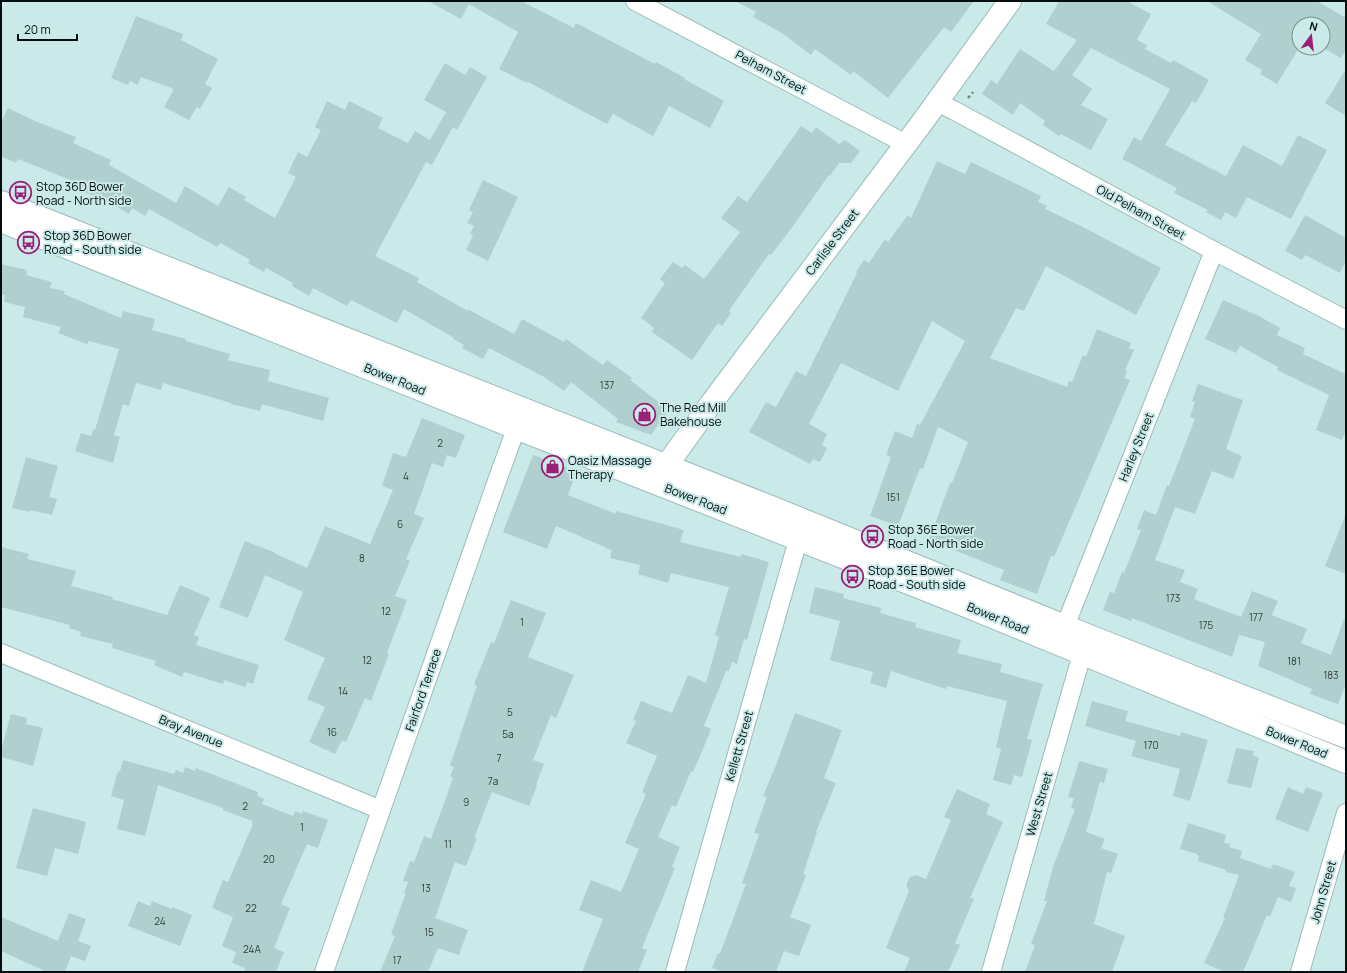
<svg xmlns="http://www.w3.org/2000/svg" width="1347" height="973" font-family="Manrope,sans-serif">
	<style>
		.building { fill: #afd0cf }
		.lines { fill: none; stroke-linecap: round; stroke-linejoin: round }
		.street-casing { stroke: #9bbbba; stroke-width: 20 }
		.secondary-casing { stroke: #9bbbba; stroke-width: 24 }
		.path { stroke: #708686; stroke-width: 2.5; stroke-dasharray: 3 3; stroke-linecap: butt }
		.street { stroke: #fff; stroke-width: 18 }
		.secondary { stroke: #fff; stroke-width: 22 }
		.labels { text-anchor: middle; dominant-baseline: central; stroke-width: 4; stroke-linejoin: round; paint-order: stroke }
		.number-label { font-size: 10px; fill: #2f3e3e }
		.street-label { font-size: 12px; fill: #040e0e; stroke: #c9eae9 }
		.poi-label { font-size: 12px; fill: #040e0e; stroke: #c9eae9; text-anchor: start }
	</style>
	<rect width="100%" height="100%" fill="#c9eae9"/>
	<g class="building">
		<polygon points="428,1 521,1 574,28 576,23 655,64 656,62 685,78 684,79 724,101 710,128 669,106 653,136 613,114 607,124 528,82 527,83 499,69 518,32 469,4 461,19"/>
		<polygon points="735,1 974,1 951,32 944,27 888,98 853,71 851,75 815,49 811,55 782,33 753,17 756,12"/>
		<polygon points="1059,1 1127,1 1151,14 1137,40 1147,45 1145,49 1171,63 1173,60 1209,80 1196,103 1192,101 1165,145 1226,176 1243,145 1282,166 1298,135 1327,150 1291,219 1247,197 1236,218 1225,212 1221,220 1206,212 1208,210 1174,193 1177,188 1122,159 1134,137 1141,141 1170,89 1091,48 1072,75 1092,89 1081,105 1108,119 1091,150 1061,134 1059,136 1043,125 1045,121 1020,103 1013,115 982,94 991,80 997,84 1020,49 1054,71 1077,40 1046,24"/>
		<polygon points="1207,1 1317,1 1346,18 1346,50 1341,58 1323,48 1323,24 1299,24 1299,48 1277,84 1260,74 1262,70 1245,60 1261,34"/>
		<polygon points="136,16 183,34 181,40 218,59 205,84 212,88 200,109 197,107 189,120 164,107 174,89 141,77 138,85 130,81 128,85 111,78"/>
		<polygon points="445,63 465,75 470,67 487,77 457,130 453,127 432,165 426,162 375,256 419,278 417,282 468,311 469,310 514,334 522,319 564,342 566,339 603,365 607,360 632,378 630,380 669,410 651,435 616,422 618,419 571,382 564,391 544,377 489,348 483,359 462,348 464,345 453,339 454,338 404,309 397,323 351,300 347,306 313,288 309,296 292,286 293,283 266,268 264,272 248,263 250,260 221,243 217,247 149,209 145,216 132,208 129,214 97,195 96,197 83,191 84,188 72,183 73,181 18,159 16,163 1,156 1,123 8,108 35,121 76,137 73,143 111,160 109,165 176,203 185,186 218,206 229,187 246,197 244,200 275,218 296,177 288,173 298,152 307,157 321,130 315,127 327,101 345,110 349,101 383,118 378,128 408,143 415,131 430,140 446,112 424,100"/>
		<polygon points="1346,69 1346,116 1325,103"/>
		<polygon points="801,126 812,133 816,127 839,144 845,140 860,151 851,163 839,163 830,176 829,175 791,229 771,255 769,254 735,302 729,311 731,313 722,326 718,323 692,360 652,332 654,328 641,318 665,283 660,279 673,262 682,268 685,265 704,279 740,232 721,218 738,196 747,202"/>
		<polygon points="937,161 965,174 971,162 1041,196 1038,202 1047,206 1045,209 1079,225 1161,268 1136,315 1046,266 1024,311 1016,308 990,358 1067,387 1069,381 1072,382 1083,355 1086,357 1097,329 1131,343 1129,348 1134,350 1125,370 1127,371 1124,378 1130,380 1054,557 1051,556 1037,594 1000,580 1004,570 929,540 950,483 952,483 968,442 938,427 923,469 920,468 898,526 870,516 891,457 886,455 895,431 912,438 917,424 920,425 965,341 932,321 898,391 841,363 809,424 827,434 822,445 827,448 820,462 813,459 810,464 749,432 766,402 776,407 796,371 806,376 857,273 856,272 864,260 869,263 885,239 888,242 908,215 911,218"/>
		<polygon points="483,180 518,197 488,261 466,250 473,235 470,234 474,226 467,223 473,212 469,210"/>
		<polygon points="1305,215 1346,238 1346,260 1340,273 1305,255 1302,260 1285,251"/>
		<polygon points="1,264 27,270 26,275 52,282 50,288 65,291 64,294 121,318 123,311 155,319 152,330 186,339 186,341 230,354 228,360 270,370 268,381 329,398 323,421 262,404 260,411 231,404 231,403 163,383 161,390 136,383 129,406 123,404 114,435 120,437 113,463 75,451 81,433 91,436 93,429 95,430 119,349 89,341 87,344 58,333 61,327 23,317 25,307 4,302 5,295 1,294"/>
		<polygon points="1223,300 1259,316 1280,328 1277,335 1305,348 1303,354 1346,374 1346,430 1342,440 1316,430 1329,395 1277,370 1278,367 1240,346 1236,353 1205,339"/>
		<polygon points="1198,384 1243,400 1226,449 1242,456 1233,479 1212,471 1195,514 1175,507 1155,560 1185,570 1180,582 1198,589 1194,599 1241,617 1252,591 1278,601 1272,615 1307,629 1301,643 1331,655 1344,619 1346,619 1346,684 1338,704 1310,694 1312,689 1258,666 1265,642 1239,635 1232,657 1132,618 1131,621 1103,610 1110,592 1114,593 1122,572 1124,573 1141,530 1137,529 1144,510 1156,515 1167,485 1169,486 1195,419 1190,417 1195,402 1192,401"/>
		<polygon points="422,418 465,435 456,458 447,455 443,467 432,463 414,514 424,518 406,559 410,561 395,596 407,600 387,653 389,654 371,701 365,698 346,742 342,740 335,754 309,742 325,707 307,699 325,658 284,640 303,592 265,575 248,618 219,607 245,541 274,552 274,553 307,568 325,526 370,544 393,490 382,486 393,453 406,457"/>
		<polygon points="533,455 577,471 568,495 616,514 616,511 684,530 680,542 741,557 741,554 769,562 747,640 744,639 737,664 732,662 729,671 726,671 704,726 711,729 703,749 693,772 691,771 676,807 672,805 658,837 680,847 672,867 675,868 642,948 647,950 638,972 582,972 603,919 579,910 591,880 621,892 639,849 625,843 646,794 642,792 657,756 626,743 636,721 633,720 641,701 672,713 688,675 706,683 719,637 715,635 729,587 671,573 668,583 638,574 640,565 610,558 612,550 607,549 607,548 556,526 547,549 503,532"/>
		<polygon points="26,457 58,466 49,497 57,499 52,515 30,510 30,512 12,508"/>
		<polygon points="1345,516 1346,516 1346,574 1325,566"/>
		<polygon points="1,547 29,554 27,559 76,571 71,586 113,597 112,599 167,615 180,585 210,598 194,635 199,637 196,645 259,665 253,684 247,682 245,687 224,680 223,684 184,672 182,677 154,665 156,661 112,648 113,644 80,636 81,632 69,628 70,625 1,607"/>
		<polygon points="815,587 844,594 843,598 881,608 880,613 916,623 915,627 961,640 957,653 1002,664 1000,672 1043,684 1027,739 1032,740 1022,777 1014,775 1011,785 993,780 1001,749 996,747 1007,701 947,686 946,689 891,671 886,688 870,683 873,672 830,660 840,621 809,613"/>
		<polygon points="511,600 546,613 528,657 574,675 556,718 551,715 533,760 544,764 536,785 537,786 529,806 492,792 474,838 477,838 466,866 455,862 435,918 468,930 459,955 438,948 428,972 380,972 395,936 391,934 406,893 404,893 408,882 403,881 410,861 414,862 424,836 431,839 453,778 450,776 454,767 450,765 477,686 474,684 491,642 494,643"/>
		<polygon points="1092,701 1128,711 1125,721 1180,736 1181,732 1208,740 1190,801 1173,796 1180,769 1131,756 1136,741 1085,726"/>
		<polygon points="795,713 842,730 824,778 836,783 816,832 817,832 803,874 806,875 790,917 811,925 799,956 784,951 776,972 723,972 712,968 718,953 720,954 746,884 742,883 759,834 754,833 767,797 763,796 776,765"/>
		<polygon points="11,714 27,718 26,724 43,728 33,766 1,757 1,751"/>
		<polygon points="1236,748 1254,751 1253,755 1259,758 1251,788 1227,783"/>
		<polygon points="123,760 174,774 176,770 183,773 185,767 195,771 196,768 258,792 257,796 264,799 262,804 293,816 295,811 302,814 303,811 328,820 318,848 307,844 281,904 290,908 274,948 284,952 276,972 244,972 245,968 232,963 236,952 222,946 233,917 212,908 223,880 228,882 253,824 251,824 253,821 223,810 223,808 158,785 145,836 117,829 124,800 111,796 118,771 124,773 120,771"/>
		<polygon points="1079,761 1108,769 1104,783 1100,782 1086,832 1105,839 1101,848 1118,854 1111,873 1107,872 1094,924 1125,936 1112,972 1025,972 1035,945 1031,944 1047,901 1044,901 1053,867 1075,809 1071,808 1074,798 1068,797"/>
		<polygon points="1288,787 1303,794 1306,787 1323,793 1308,832 1275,819"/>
		<polygon points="957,789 990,804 986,814 1003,822 970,898 974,899 955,943 960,945 948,972 904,972 910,958 886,948 909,891 906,885 910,877 916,875 926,879 951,820 944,817"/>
		<polygon points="33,808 86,822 78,854 55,848 47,876 16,868"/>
		<polygon points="1188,823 1226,835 1224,843 1230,844 1229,847 1242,851 1240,858 1271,869 1273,864 1295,872 1289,886 1296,888 1291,902 1278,897 1270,917 1267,915 1243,972 1224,972 1204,963 1225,918 1223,918 1239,875 1226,872 1226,870 1198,861 1199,856 1197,855 1197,854 1180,849"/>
		<polygon points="138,901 150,906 152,901 172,909 172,907 192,915 180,946 128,926"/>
		<polygon points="69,913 86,919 78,941 91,946 85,961 71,956 65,972 47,972 1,951 1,917 58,941"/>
	</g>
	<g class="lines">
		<defs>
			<g id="street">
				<polyline points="635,1 906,144"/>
				<polyline points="937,102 955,111 1214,251 1346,320"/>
				<polyline points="1060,639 1214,251"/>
				<polyline points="1,653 381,810"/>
				<polyline points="324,972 498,478 521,415"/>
				<polyline points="675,972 802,526"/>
				<polyline points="991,972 1086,640"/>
				<polyline points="1300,972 1346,813"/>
			</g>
			<g id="secondary">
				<polyline points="1,202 766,505 1087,635 1346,737"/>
				<polyline points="1,221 516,428 949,599 1346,762"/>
				<polyline points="659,476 707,409 921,124 1010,1"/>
			</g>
		</defs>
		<use href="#street" class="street-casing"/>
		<use href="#secondary" class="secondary-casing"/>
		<polyline class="path" points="968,98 973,92"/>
		<use href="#street" class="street"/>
		<use href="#secondary" class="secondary"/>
	</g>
	<defs>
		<symbol id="bus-ring" viewBox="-11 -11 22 22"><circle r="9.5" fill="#c9eae9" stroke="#9c2076" stroke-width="1.5"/><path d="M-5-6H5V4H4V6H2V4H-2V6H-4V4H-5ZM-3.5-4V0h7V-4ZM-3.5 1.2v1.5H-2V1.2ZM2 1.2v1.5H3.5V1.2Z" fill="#9c2076"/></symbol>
		<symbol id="shop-ring" viewBox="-11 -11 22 22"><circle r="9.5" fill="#c9eae9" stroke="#9c2076" stroke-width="1.5"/><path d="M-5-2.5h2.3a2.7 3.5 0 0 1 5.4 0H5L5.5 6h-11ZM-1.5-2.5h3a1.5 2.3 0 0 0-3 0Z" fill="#9c2076"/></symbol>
	</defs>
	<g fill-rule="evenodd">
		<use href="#bus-ring" x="8" y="180" width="25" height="25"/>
		<use href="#bus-ring" x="16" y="230" width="25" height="25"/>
		<use href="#shop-ring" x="632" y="402" width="25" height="25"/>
		<use href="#shop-ring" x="540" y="454" width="25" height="25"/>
		<use href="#bus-ring" x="860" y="524" width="25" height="25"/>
		<use href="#bus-ring" x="840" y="564" width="25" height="25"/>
	</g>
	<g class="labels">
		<g class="number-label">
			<text x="607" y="385">137</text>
			<text x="440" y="443">2</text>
			<text x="406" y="476">4</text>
			<text x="893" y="497">151</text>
			<text x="400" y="524">6</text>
			<text x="362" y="558">8</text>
			<text x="1173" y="598">173</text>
			<text x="386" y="611">12</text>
			<text x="1256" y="617">177</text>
			<text x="522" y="622">1</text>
			<text x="1206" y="625">175</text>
			<text x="367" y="660">12</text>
			<text x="1294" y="661">181</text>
			<text x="1331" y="675">183</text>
			<text x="343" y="691">14</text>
			<text x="510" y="712">5</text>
			<text x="332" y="732">16</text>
			<text x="508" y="734">5a</text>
			<text x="1151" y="745">170</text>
			<text x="499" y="758">7</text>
			<text x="493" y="781">7a</text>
			<text x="466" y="802">9</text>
			<text x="245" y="806">2</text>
			<text x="302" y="827">1</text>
			<text x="448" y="844">11</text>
			<text x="269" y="859">20</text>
			<text x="426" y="888">13</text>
			<text x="251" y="908">22</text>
			<text x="160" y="921">24</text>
			<text x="429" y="932">15</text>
			<text x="252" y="949">24A</text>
			<text x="397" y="960">17</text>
		</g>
		<g class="street-label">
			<text transform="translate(771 72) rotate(28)">Pelham Street</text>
			<text transform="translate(1141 212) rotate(29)">Old Pelham Street</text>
			<text transform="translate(832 242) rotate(-53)">Carlisle Street</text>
			<text transform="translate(395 379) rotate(22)">Bower Road</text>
			<text transform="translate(1136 447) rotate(-68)">Harley Street</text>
			<text transform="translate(696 499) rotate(21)">Bower Road</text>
			<text transform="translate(998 618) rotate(22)">Bower Road</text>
			<text transform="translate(423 690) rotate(-71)">Fairford Terrace</text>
			<text transform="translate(191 731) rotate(22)">Bray Avenue</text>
			<text transform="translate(1297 742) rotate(22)">Bower Road</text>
			<text transform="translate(739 746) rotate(-74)">Kellett Street</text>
			<text transform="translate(1039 804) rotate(-74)">West Street</text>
			<text transform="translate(1323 892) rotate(-74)">John Street</text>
		</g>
		<g class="poi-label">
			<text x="36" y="186">Stop 36D Bower<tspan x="36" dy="14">Road - North side</tspan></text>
			<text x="44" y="235">Stop 36D Bower<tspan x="44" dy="14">Road - South side</tspan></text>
			<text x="660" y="407">The Red Mill<tspan x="660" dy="14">Bakehouse</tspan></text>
			<text x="568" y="460">Oasiz Massage<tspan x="568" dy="14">Therapy</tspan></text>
			<text x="888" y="529">Stop 36E Bower<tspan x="888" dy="14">Road - North side</tspan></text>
			<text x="868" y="570">Stop 36E Bower<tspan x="868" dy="14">Road - South side</tspan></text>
		</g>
	</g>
	<rect width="1347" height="973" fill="none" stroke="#040e0e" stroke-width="4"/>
	<g transform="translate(1311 36) rotate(15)"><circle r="19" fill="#c9eae9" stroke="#7a9291"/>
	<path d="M0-3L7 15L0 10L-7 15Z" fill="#9c2076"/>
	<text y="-6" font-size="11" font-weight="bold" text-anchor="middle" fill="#040e0e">N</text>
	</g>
	<path d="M18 34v6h59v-6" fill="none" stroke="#040e0e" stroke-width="2"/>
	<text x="24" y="34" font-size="12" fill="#040e0e" stroke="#c9eae9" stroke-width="3" paint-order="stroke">20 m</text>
</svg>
